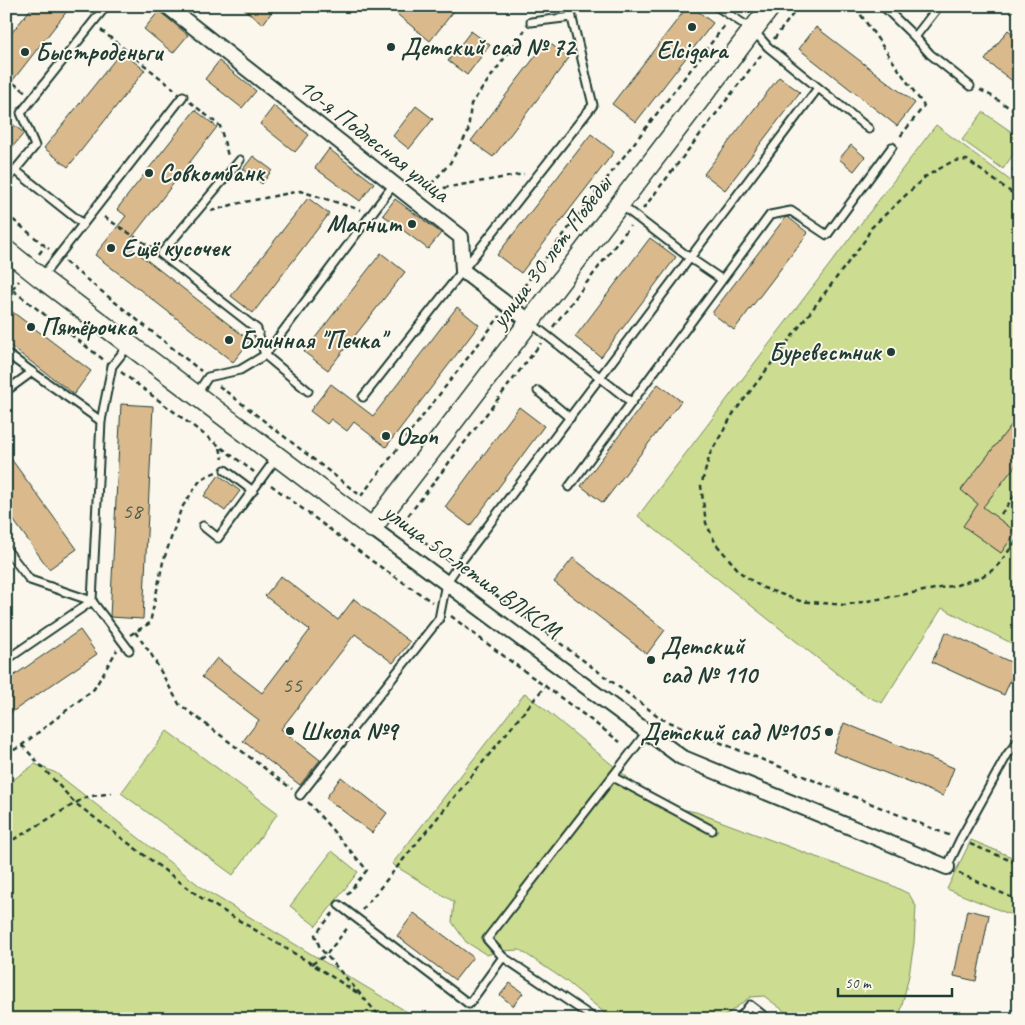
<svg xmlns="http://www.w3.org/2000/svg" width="1025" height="1025" font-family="Caveat,sans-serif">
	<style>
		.green { fill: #ccdc90; stroke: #768c62 }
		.building { fill: #daba8d; stroke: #1f3d34 }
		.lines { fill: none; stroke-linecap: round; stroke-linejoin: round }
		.lane-casing { stroke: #1f3d34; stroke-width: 11 }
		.street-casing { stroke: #1f3d34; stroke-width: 18 }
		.secondary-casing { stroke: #1f3d34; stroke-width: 22 }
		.path { stroke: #1f3d34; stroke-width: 2.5; stroke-dasharray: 5 4; stroke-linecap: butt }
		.lane { stroke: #fbf7ec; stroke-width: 7 }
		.street { stroke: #fbf7ec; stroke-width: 14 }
		.secondary { stroke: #fbf7ec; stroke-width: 19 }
		.poi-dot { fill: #1f3d34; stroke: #fbf7ec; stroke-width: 2 }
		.labels { text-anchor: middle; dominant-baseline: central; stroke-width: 4; stroke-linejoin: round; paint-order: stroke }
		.number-label { font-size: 22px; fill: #4e5c4a }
		.poi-label { font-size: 25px; font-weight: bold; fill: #1f3d34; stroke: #fbf7ec; text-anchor: start }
		.street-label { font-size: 25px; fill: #1f3d34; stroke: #fbf7ec }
	</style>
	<rect width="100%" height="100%" fill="#fbf7ec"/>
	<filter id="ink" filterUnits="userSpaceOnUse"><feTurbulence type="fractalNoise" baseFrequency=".02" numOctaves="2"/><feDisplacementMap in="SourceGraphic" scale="10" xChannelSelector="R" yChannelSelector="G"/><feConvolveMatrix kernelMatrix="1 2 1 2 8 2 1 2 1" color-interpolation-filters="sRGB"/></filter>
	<g filter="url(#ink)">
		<g class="green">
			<polygon points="983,112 1019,137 1019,146 1003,169 962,140"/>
			<polygon points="936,125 1019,187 1019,647 942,608 882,703 864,695 638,516"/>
			<polygon points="525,693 661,805 696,812 891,885 909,894 916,906 914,943 909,975 899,1019 795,1019 764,996 750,997 721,1019 612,1019 566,981 520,950 499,951 487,955 466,942 452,922 454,902 392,864"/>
			<polygon points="167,731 278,813 233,875 121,793"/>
			<polygon points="35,764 56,773 205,890 419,1019 6,1019 6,785"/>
			<polygon points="971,840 1019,860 1019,918 947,889"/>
			<polygon points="332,851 358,872 316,926 290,906"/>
		</g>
		<g class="building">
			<polygon points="33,6 71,6 6,89 6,40"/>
			<polygon points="240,6 276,6 263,24"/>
			<polygon points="387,6 458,6 430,41"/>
			<polygon points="688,6 691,6 713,23 636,122 612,104"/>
			<polygon points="159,11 188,35 173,53 144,29"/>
			<polygon points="816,27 915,103 897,126 799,49"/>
			<polygon points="1008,30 1019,38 1019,86 985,60"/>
			<polygon points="471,31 490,45 467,75 448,61"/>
			<polygon points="547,41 569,58 493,157 471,141"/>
			<polygon points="121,52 145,70 68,167 44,148"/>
			<polygon points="219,61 256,91 242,108 205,79"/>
			<polygon points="779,77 800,92 725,190 704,174"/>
			<polygon points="274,106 309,135 295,152 260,124"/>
			<polygon points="416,106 433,119 409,149 393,136"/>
			<polygon points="195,110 217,127 130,240 132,241 129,246 250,341 233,362 95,255 126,216 117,209"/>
			<polygon points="6,119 24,133 6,155"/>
			<polygon points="591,134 614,152 521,273 497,255"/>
			<polygon points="851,145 865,157 854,171 839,159"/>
			<polygon points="329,149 374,183 360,201 315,168"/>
			<polygon points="253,156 272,170 262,184 243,169"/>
			<polygon points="308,198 329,214 253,313 231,296"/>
			<polygon points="395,199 441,233 428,249 383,215"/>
			<polygon points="788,217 808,233 734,330 712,313 785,218"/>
			<polygon points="650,238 676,257 601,357 575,337"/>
			<polygon points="381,253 405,272 328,370 304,352"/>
			<polygon points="6,307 91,371 74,394 6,343"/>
			<polygon points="457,307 479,325 386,447 354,422 347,431 331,419 327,424 310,411 331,384 373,416"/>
			<polygon points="658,384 681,401 603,503 581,486"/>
			<polygon points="121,404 153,406 143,619 110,617"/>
			<polygon points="519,407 544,426 470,526 445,507"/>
			<polygon points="1019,415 1019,461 983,507 1016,532 1001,553 963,526 978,504 961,490"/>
			<polygon points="6,452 77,549 49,569 6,510"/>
			<polygon points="219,475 240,491 225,511 204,496"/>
			<polygon points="573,558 665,630 647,654 554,582"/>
			<polygon points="281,576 338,620 354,599 410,642 393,663 355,634 281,729 320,760 300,785 243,741 259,720 202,677 217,658 262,693 310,630 265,596"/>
			<polygon points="80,630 97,654 6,716 6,681"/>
			<polygon points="946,632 1017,665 1004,695 932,662"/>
			<polygon points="844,723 954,768 943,796 833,752"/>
			<polygon points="341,777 387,813 372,833 326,798"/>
			<polygon points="967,910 989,915 976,981 954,976"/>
			<polygon points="414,913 473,957 455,980 397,936"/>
			<polygon points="510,983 523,993 513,1006 500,995"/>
		</g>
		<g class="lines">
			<defs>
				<g id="lane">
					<polyline points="716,6 753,30 768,47 869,129"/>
					<polyline points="883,6 915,37 939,6"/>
					<polyline points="531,22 572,17"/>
					<polyline points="915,37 930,54 970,86"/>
					<polyline points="240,160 161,254 257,329 265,355 308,391"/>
					<polyline points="15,170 83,224"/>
					<polyline points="6,181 35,146 21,113 106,6"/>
					<polyline points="621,205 690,258 721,279"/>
					<polyline points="41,278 183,96"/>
					<polyline points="531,323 631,402"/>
					<polyline points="6,353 32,372 101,421"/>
					<polyline points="6,391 32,372"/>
					<polyline points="538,391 570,418"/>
					<polyline points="196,395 208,377 240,370 265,355 394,184"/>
					<polyline points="363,397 593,105 569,6"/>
					<polyline points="225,470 253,491"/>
					<polyline points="569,487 770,215 791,211 827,235 892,147"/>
					<polyline points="203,526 218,538 277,457"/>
					<polyline points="6,549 30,580 92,601 129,650"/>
					<polyline points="92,601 101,421 112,366 128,346"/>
					<polyline points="6,660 92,601"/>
					<polyline points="613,777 712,830"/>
					<polyline points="300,795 439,619 446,583 457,567 818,88"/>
					<polyline points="947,867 960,840 1007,755 1019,740"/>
					<polyline points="339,905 469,1004 503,957 595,1019"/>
					<polyline points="503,957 487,939 647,732"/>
					<polyline points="739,1019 750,1005 768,1019"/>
				</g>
				<g id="street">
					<polyline points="167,6 461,237 463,271 529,321"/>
					<polyline points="372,528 681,757 947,867"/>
				</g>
				<polyline id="secondary" points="6,250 41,278 372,528 771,6"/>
			</defs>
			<use href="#lane" class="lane-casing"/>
			<use href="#street" class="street-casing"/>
			<use href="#secondary" class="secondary-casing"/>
			<g class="path">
				<polyline points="859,6 861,15 924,106 899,138"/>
				<polyline points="101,30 174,89"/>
				<polyline points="774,39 799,6"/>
				<polyline points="6,78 26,92"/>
				<polyline points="980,90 990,95 1019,114"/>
				<polyline points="190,102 220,126 228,156"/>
				<polyline points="1012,170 1019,168"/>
				<polyline points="425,191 450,163 468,132 471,104 525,30"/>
				<polyline points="426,191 524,174"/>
				<polyline points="1019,198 967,160 953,161 925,177 871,228 865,240 733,414 710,454 701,486 706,523 716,544 741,573 761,587 800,601 845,605 957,585 981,577 996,568 1019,537"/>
				<polyline points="643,209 761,55"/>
				<polyline points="211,211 235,204 300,191 361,210"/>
				<polyline points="6,214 49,249"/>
				<polyline points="104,217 154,249"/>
				<polyline points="39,254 45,246"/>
				<polyline points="65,262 201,371"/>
				<polyline points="6,285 104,360"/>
				<polyline points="12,289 19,281"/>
				<polyline points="518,294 725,25"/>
				<polyline points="553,327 630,226"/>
				<polyline points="121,372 254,472"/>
				<polyline points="219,386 361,496 500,316"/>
				<polyline points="220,448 223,459"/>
				<polyline points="271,485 372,561 432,602"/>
				<polyline points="1001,514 1019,490"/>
				<polyline points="449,561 401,525 541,343"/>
				<polyline points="466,573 662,719 951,836"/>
				<path d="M 451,616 C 506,659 564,699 620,742"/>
				<polyline points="135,632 151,654 179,704 292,789"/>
				<polyline points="130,635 150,623 163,562 181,509 201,479 216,472"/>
				<polyline points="22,745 75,803 200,897 312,964 359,994"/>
				<polyline points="6,755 22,745 94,689 117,650"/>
				<polyline points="308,802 367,870 346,896"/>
				<polyline points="6,844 86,797 112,793"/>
				<polyline points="970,844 1019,864"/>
				<polyline points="959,873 1019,901"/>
				<polyline points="362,910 546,685"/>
				<polyline points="333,913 315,935 320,948 382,1019"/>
				<polyline points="312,964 326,955 349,926"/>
			</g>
			<use href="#lane" class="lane"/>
			<use href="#street" class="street"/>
			<use href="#secondary" class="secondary"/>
		</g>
	</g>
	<g class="poi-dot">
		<circle cx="692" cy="27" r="5"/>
		<circle cx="391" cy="47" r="5"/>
		<circle cx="25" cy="52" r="5"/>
		<circle cx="149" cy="173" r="5"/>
		<circle cx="412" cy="224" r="5"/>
		<circle cx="111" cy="248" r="5"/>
		<circle cx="31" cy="327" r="5"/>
		<circle cx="229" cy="340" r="5"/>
		<circle cx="891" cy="352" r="5"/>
		<circle cx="386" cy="436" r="5"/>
		<circle cx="651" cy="660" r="5"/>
		<circle cx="290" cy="731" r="5"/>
		<circle cx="829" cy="732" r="5"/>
	</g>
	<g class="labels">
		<g class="number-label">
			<text x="132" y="511">58</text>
			<text x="292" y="685">55</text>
		</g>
		<g class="poi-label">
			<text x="401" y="47">Детский сад № 72</text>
			<text x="692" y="50" text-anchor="middle">Elcigara</text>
			<text x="35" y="52">Быстроденьги</text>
			<text x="159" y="173">Совкомбанк</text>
			<text x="402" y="224" text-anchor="end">Магнит</text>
			<text x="121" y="248">Ещё кусочек</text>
			<text x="41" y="327">Пятёрочка</text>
			<text x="239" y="340">Блинная "Печка"</text>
			<text x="881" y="352" text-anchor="end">Буревестник</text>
			<text x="396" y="436">Ozon</text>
			<text x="661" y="646">Детский<tspan x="661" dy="29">сад № 110</tspan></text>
			<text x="300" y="731">Школа №9</text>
			<text x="819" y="732" text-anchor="end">Детский сад №105</text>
		</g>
		<g class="street-label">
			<text transform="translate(374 140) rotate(38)">10-я Подлесная улица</text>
			<text transform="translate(551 252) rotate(-53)">улица 30 лет Победы</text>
			<text transform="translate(472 571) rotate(36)">улица 50-летия ВЛКСМ</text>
		</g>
	</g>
	<rect width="1025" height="1025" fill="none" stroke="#fbf7ec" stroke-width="25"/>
	<rect x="12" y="12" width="1000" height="1000" fill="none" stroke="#1f3d34" stroke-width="2" filter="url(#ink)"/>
	<path d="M838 988v8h114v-8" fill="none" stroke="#1f3d34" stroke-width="2.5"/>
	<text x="845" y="988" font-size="15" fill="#1f3d34" stroke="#fbf7ec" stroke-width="4" paint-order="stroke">50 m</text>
</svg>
